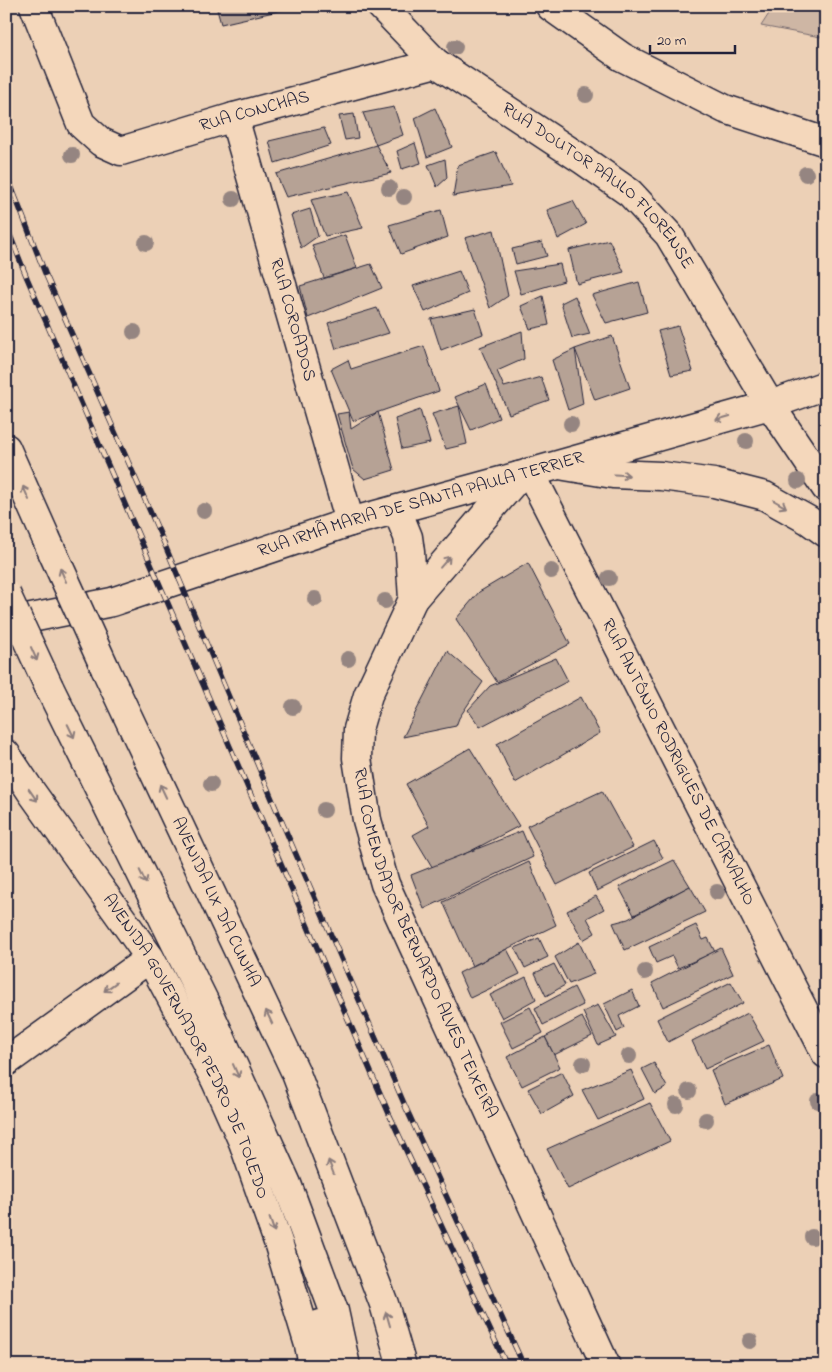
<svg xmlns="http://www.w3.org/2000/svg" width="832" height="1372" font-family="'Indie Flower',sans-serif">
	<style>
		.green { fill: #ceb6a4; stroke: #786c70 }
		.building { fill: #b6a295; stroke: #22223b }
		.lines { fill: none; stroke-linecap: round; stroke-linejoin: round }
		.minor-casing { stroke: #22223b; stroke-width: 31 }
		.major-casing { stroke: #22223b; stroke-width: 31 }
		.highway-casing { stroke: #22223b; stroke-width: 31 }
		.minor { stroke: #f4d7bb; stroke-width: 28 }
		.major { stroke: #f4d7bb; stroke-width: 28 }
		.highway { stroke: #f4d7bb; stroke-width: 28 }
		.rail-casing { stroke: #22223b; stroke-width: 5.5 }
		.rail { stroke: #f4d7bb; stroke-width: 4; stroke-dasharray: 11; stroke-linecap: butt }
		.highway-bridge-casing { stroke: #22223b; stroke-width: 31; stroke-linecap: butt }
		.highway-bridge { stroke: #f4d7bb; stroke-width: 28 }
		.tree { fill: #958581 }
		.oneway { stroke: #8b7c7b }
		.labels { text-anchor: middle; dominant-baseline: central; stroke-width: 4.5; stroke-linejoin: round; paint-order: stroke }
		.street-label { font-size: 18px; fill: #22223b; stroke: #f4d7bb }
	</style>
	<rect width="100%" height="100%" fill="#ecd0b6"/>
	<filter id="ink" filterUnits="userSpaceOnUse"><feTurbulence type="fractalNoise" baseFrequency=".02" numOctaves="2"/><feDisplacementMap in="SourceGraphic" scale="10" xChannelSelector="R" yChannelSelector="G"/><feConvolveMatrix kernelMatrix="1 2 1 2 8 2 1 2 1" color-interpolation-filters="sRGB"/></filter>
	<g filter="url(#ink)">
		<polygon class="green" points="774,6 826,6 826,38 761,26"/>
		<g class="building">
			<polygon points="216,6 300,6 221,24"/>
			<polygon points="394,107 403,135 376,145 363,113"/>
			<polygon points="435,108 452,147 427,157 415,118"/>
			<polygon points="354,114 358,138 345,140 339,116"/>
			<polygon points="324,128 331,145 275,163 269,141"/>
			<polygon points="415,143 421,163 402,169 397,151"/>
			<polygon points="376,145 391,173 286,197 276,174"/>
			<polygon points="496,152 511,186 453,196 458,165"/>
			<polygon points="445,159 447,178 437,187 428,165"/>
			<polygon points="348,192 363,228 325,236 311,200"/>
			<polygon points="573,201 586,224 558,239 547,210"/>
			<polygon points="310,209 318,236 301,248 291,215"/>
			<polygon points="441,210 448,237 401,254 389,225"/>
			<polygon points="494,230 508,296 490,308 465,238"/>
			<polygon points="345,235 357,268 324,278 312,245"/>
			<polygon points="609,240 624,272 577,284 569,250"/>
			<polygon points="542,242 547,256 516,264 512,249"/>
			<polygon points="371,264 382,288 308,318 300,286"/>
			<polygon points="560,264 564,281 521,294 514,271"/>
			<polygon points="459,271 468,293 425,312 413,286"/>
			<polygon points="639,282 647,312 606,323 592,295"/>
			<polygon points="543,296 549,325 530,329 521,306"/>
			<polygon points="575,296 590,334 572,338 561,303"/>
			<polygon points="377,308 389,333 336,349 328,323"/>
			<polygon points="475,309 483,334 441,350 431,319"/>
			<polygon points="678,326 693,371 671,375 658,331"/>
			<polygon points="522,331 524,359 497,371 504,387 541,377 549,400 509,414 480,347"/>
			<polygon points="612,336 630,388 595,400 575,349"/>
			<polygon points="424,346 439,391 353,421 331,369 348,360 351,369"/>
			<polygon points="575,349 583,404 568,410 552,360"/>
			<polygon points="486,384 499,418 471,430 455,397"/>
			<polygon points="459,406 467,444 446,449 432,414"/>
			<polygon points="420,410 430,443 402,449 395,419"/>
			<polygon points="349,412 351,429 378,412 394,470 365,479 353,469 337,414"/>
			<polygon points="528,563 570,644 497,682 456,619 479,592"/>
			<polygon points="447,651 483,682 459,718 456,726 403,737"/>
			<polygon points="556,658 568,681 480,727 468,710 490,686"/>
			<polygon points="581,697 600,733 515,783 497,744"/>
			<polygon points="470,748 519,826 434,870 413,835 429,826 406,784"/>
			<polygon points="602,791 633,847 557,885 527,826"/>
			<polygon points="522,831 533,857 424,909 411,875"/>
			<polygon points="654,841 663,858 597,891 589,873"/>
			<polygon points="674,860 690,886 634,915 619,887"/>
			<polygon points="529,862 556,925 472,966 443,902"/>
			<polygon points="690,886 705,912 625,950 613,923 628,919"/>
			<polygon points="596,896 604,909 587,918 595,933 583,940 567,911"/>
			<polygon points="696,925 703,940 708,938 715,952 678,968 672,956 656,963 649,947"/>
			<polygon points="539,938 548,957 525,968 515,948"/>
			<polygon points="579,942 594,974 569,984 555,957"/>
			<polygon points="721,948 733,974 663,1007 652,983"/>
			<polygon points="507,949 520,974 470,998 459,973"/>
			<polygon points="554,964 565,985 546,996 535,973"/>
			<polygon points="526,977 536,999 502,1018 490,995"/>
			<polygon points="731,982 743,1003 668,1042 657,1019"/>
			<polygon points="574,987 583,1005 543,1025 535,1008"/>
			<polygon points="632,990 639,1006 619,1016 624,1028 617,1032 604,1004"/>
			<polygon points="598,1005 616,1037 598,1045 583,1012"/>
			<polygon points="530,1007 543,1033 513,1048 500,1022"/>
			<polygon points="748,1013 764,1041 705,1069 692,1041"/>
			<polygon points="582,1017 592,1036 554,1055 545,1037"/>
			<polygon points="545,1037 560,1067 522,1086 507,1057"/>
			<polygon points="769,1045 783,1079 725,1104 711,1070"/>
			<polygon points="654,1063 667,1087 655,1094 642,1069"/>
			<polygon points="631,1070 644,1099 598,1120 582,1090"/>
			<polygon points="562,1072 574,1096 542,1114 528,1089"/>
			<polygon points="650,1103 670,1141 568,1189 547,1149"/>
		</g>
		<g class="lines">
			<defs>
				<g id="minor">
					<path id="s1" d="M 34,6 L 81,124 L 101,142 L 121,151 L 234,117 L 436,63"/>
					<path id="s2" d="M 381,6 L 436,63 L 583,160 L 630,193 L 669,235 L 770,405"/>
					<polyline points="550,6 622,57 725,109 826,142"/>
					<path id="s3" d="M 234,117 L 350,522"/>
					<path id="s4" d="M 530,472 L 826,1054"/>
					<path id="s5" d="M 397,510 L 408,537 L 410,552 L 413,599 L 368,695 L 358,729 L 357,758 L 367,820 L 385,884 L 606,1366"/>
					<polyline points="6,1062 150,958"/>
				</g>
				<g id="major">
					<polyline points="770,405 826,488"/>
					<polyline points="565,466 613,474 661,476 714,483 765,496 808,520 826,533"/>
					<polyline points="413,599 519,476"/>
					<path id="s6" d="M 6,619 L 16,621 L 112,602 L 350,522 L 519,476 L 770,405 L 826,385"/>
					<path id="s7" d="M 6,754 L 30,790 L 150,958 L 215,1079 L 243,1142 L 278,1242 L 309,1345 L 313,1366"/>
				</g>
				<g id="highway">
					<polyline points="6,448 46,538"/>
					<path id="s8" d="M 105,668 L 295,1071 L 384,1304 L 402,1366"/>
					<polyline points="49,687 206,1005 287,1184 334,1311 346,1366"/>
					<polyline points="215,1079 246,1125"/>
					<polyline points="320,1324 326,1366"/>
				</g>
			</defs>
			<use href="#minor" class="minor-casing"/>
			<use href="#major" class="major-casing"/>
			<use href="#highway" class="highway-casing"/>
			<use href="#minor" class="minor"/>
			<use href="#major" class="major"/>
			<use href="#highway" class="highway"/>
			<defs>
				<g id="rail">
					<polyline points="6,173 45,273 164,543 275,806 406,1108 524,1366"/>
					<polyline points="6,225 27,278 390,1116 507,1366"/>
				</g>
			</defs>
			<use href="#rail" class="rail-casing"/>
			<use href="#rail" class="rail"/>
			<defs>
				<g id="highway-bridge">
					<polyline points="46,538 105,668"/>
					<polyline points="6,594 49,687"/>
				</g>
			</defs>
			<use href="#highway-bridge" class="highway-bridge-casing"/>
			<use href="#highway-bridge" class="highway-bridge"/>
		</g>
		<g class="tree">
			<circle cx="455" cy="47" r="8"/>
			<circle cx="586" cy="95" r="8"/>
			<circle cx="72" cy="155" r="8"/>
			<circle cx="806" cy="174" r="8"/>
			<circle cx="389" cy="188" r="8"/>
			<circle cx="404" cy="197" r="8"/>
			<circle cx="233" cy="199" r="8"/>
			<circle cx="146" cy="243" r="8"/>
			<circle cx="134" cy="332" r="8"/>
			<circle cx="571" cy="424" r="8"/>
			<circle cx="746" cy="441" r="8"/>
			<circle cx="798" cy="481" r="8"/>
			<circle cx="204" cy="511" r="8"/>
			<circle cx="551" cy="571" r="8"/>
			<circle cx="609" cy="578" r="8"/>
			<circle cx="315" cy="599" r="8"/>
			<circle cx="385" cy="601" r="8"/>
			<circle cx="348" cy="659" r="8"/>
			<circle cx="293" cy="707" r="8"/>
			<circle cx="211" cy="784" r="8"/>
			<circle cx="324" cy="810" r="8"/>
			<circle cx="717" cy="892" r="8"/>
			<circle cx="645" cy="972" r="8"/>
			<circle cx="629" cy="1056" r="8"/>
			<circle cx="583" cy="1064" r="8"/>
			<circle cx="689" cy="1091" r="8"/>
			<circle cx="818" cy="1101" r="8"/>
			<circle cx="676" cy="1105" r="8"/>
			<circle cx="706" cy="1120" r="8"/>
			<circle cx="812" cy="1237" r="8"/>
			<circle cx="750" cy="1341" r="8"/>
		</g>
		<defs><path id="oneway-shaft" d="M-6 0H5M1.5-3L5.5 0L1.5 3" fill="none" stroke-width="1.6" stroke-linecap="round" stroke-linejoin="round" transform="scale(1.25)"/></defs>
		<g class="oneway">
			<use href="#oneway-shaft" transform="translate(723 418) rotate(164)"/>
			<use href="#oneway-shaft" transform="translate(622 475) rotate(3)"/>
			<use href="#oneway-shaft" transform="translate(26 493) rotate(-114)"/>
			<use href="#oneway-shaft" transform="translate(780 504) rotate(30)"/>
			<use href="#oneway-shaft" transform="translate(445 562) rotate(-49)"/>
			<use href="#oneway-shaft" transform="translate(63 575) rotate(-114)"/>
			<use href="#oneway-shaft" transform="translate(34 654) rotate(66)"/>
			<use href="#oneway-shaft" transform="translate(71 731) rotate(64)"/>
			<use href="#oneway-shaft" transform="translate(163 791) rotate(-115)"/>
			<use href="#oneway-shaft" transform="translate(33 795) rotate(55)"/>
			<use href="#oneway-shaft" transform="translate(143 877) rotate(64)"/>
			<use href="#oneway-shaft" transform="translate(110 987) rotate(144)"/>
			<use href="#oneway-shaft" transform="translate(269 1017) rotate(-115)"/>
			<use href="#oneway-shaft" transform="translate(236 1071) rotate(66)"/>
			<use href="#oneway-shaft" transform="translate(331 1167) rotate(-111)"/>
			<use href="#oneway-shaft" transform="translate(272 1225) rotate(71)"/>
			<use href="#oneway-shaft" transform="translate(388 1319) rotate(-106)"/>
		</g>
	</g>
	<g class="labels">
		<g class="street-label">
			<text stroke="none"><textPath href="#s1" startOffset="315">RUA CONCHAS</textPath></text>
			<text stroke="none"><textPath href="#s2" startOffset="284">RUA DOUTOR PAULO FLORENSE</textPath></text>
			<text stroke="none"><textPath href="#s3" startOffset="211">RUA COROADOS</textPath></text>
			<text stroke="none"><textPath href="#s6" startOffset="432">RUA IRMÃ MARIA DE SANTA PAULA TERRIER</textPath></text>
			<text stroke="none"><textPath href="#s4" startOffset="326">RUA ANTÔNIO RODRIGUES DE CARVALHO</textPath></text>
			<text stroke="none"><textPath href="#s8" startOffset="259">AVENIDA LIX DA CUNHA</textPath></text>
			<text stroke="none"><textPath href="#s5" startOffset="460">RUA COMENDADOR BERNARDO ALVES TEIXEIRA</textPath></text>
			<text stroke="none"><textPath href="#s7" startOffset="345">AVENIDA GOVERNADOR PEDRO DE TOLEDO</textPath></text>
		</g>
	</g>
	<rect width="832" height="1372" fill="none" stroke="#f4d7bb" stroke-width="25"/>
	<rect x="12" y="12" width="807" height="1347" fill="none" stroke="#22223b" stroke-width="2" filter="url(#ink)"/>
	<path d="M650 45v8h85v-8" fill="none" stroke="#22223b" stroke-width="2.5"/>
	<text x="657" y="45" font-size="15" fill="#22223b" stroke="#f4d7bb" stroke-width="4" paint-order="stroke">20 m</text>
</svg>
